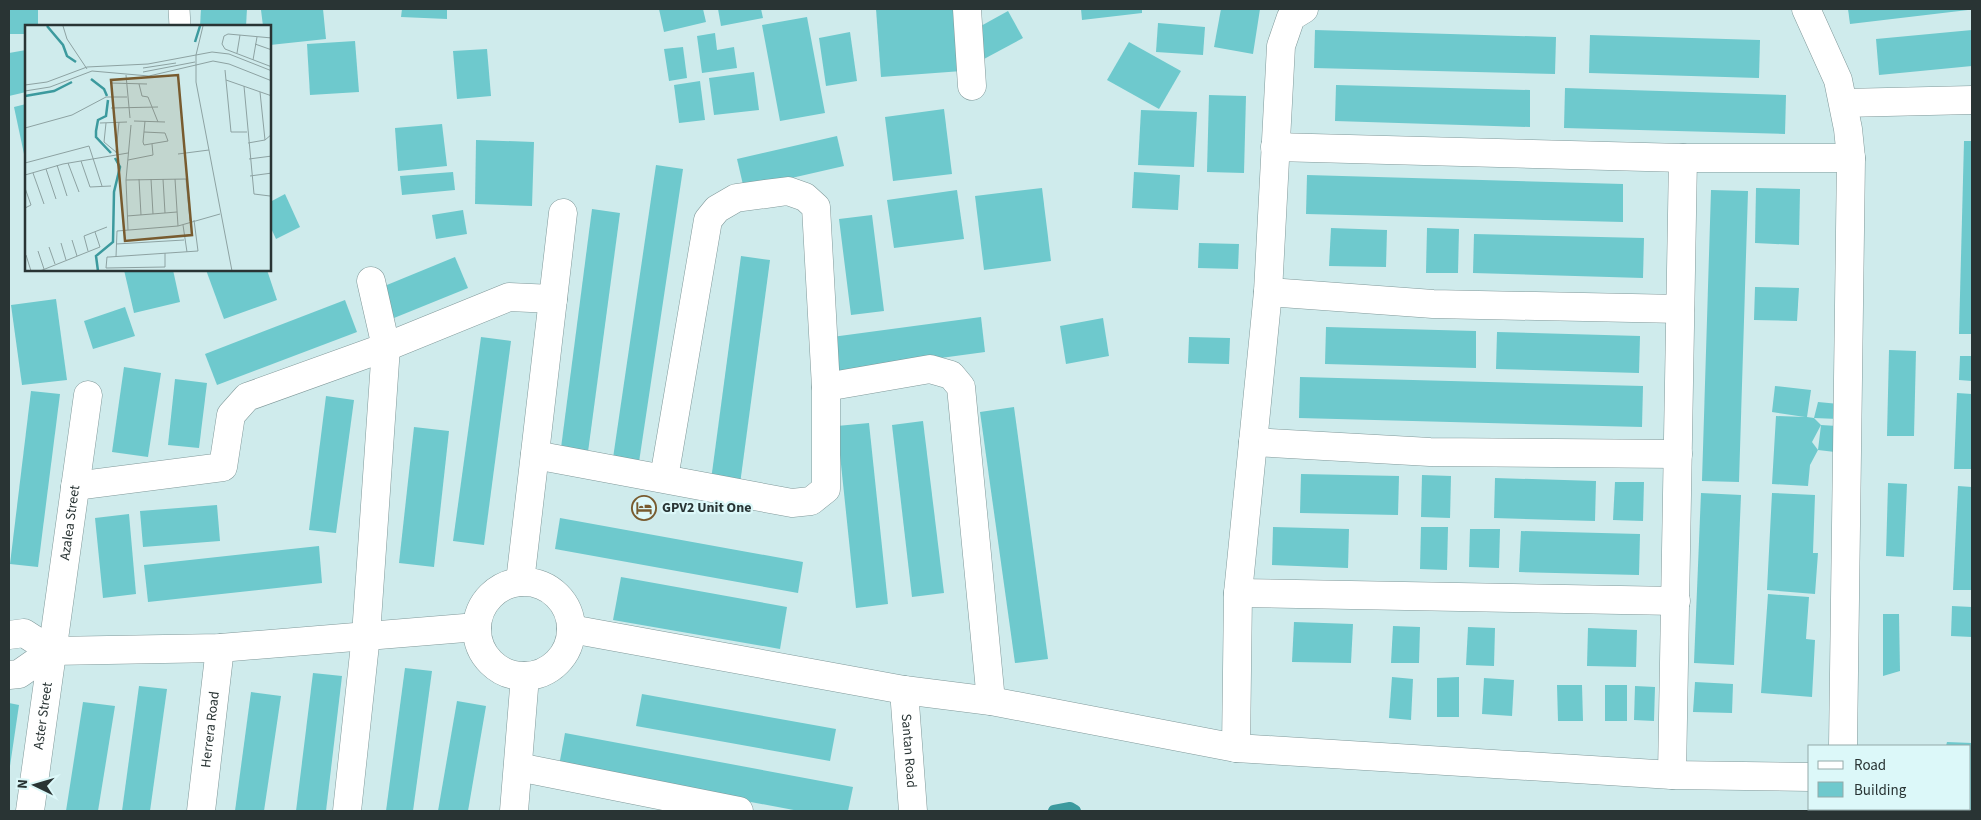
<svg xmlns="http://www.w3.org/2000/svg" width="1981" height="820" font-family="'Source Sans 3',sans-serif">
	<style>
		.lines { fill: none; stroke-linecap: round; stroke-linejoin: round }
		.stream { stroke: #3c9a9e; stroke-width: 12 }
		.building { fill: #6ec9cd; fill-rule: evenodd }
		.service-casing { stroke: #80999a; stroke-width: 22 }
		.minor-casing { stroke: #80999a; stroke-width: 29 }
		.service { stroke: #fff; stroke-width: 21 }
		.minor { stroke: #fff; stroke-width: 28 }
		.labels { text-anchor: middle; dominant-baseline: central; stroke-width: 4.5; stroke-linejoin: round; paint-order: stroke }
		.poi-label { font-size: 14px; font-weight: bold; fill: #293434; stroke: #dcf8f9; text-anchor: start }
		.street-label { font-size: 14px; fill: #293434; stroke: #dcf8f9 }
		.inset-river { fill: none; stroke: #3c9a9e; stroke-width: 2.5 }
		.inset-road { fill: none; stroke: #8da2a2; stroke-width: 1 }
		.view { fill: #785b2f; fill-opacity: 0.15; stroke: #785b2f; stroke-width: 2.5 }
		.inset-edge { fill: none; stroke: #293434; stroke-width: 2.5 }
	</style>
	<rect width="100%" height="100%" fill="#cfebec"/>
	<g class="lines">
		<polyline class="stream" points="1054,811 1070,808 1075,811"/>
	</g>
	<g class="building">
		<polygon points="9,9 38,9 38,26 26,26 26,34 9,34"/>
		<polygon points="201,9 247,9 246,26 200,26"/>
		<polygon points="276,9 323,9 326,39 270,45 270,26 263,26 261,10"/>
		<polygon points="402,9 447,9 447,19 401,17"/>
		<polygon points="659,9 703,9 706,22 664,32"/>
		<polygon points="718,9 761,9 763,18 721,26"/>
		<polygon points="876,9 958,9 962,71 881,77"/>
		<polygon points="1081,9 1142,9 1142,13 1082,20"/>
		<polygon points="1221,9 1260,9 1253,54 1214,47"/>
		<polygon points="1848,9 1968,9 1968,10 1850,24"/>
		<polygon points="1008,11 1023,38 984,59 970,32"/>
		<polygon points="807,17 825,113 780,121 762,25"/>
		<polygon points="1158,23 1205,27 1203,55 1156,52"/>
		<polygon points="1315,30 1556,37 1555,74 1314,68"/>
		<polygon points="1972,30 1972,66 1879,75 1876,39"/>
		<polygon points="850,32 857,81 826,86 819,38"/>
		<polygon points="715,33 717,50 734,47 737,68 702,73 697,36"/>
		<polygon points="1590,35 1760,40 1759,78 1589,73"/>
		<polygon points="355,41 359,92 310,95 307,44"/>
		<polygon points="1129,42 1181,71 1159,109 1107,80"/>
		<polygon points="683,47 687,78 669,81 664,49"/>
		<polygon points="487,49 491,96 457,99 453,51"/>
		<polygon points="26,50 26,92 9,96 9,53"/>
		<polygon points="754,72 759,110 714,115 709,78"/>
		<polygon points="700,81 705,120 679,123 674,85"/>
		<polygon points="1336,85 1530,90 1530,127 1335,121"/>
		<polygon points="1565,88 1786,95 1785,134 1564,128"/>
		<polygon points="1209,95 1246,96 1244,173 1207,172"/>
		<polygon points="26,104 26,153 24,154 14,107"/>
		<polygon points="944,109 952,174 893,181 885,117"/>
		<polygon points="1141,110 1197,112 1194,167 1138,165"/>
		<polygon points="442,124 447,166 398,171 395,128"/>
		<polygon points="837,136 844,166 744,189 737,159"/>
		<polygon points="476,140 534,142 532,206 475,204"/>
		<polygon points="1964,141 1972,141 1972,334 1959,334"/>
		<polygon points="656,165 683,169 639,462 613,458"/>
		<polygon points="453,172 455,190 402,195 400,176"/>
		<polygon points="1134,172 1180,175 1178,210 1132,208"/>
		<polygon points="1307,175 1623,184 1623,222 1306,214"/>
		<polygon points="1042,188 1051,261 984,270 975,196"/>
		<polygon points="1756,188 1800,189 1799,245 1755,243"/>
		<polygon points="957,190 964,239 894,248 887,200"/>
		<polygon points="1711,190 1748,191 1739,482 1702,481"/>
		<polygon points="285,194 300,227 276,239 270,226 270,202"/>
		<polygon points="592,209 620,213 588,452 561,448"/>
		<polygon points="463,210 467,234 436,239 432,215"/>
		<polygon points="872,215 884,311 851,315 839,219"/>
		<polygon points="1331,228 1387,230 1386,267 1329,266"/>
		<polygon points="1427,228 1459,229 1458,273 1426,273"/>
		<polygon points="1474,234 1644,238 1643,278 1473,273"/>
		<polygon points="1199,243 1239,244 1238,269 1198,268"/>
		<polygon points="741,256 770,260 740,484 711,480"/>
		<polygon points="455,257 468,288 394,318 382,287"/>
		<polygon points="124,270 173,270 180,302 134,313"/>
		<polygon points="206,270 267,270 277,300 224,319"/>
		<polygon points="1755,287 1799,288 1797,321 1754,320"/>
		<polygon points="56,299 67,380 22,385 11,305"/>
		<polygon points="345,300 357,332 217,385 205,354"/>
		<polygon points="125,307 135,336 93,349 84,321"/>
		<polygon points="981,317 985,352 837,372 832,337"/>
		<polygon points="1103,318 1109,356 1066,364 1060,326"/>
		<polygon points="1326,327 1476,331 1476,368 1325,364"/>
		<polygon points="1497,332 1640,336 1639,373 1496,369"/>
		<polygon points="481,337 511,341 484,545 453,541"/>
		<polygon points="1189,337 1230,338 1229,364 1188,363"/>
		<polygon points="1889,350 1916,351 1914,436 1887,436"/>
		<polygon points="1960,356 1972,356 1972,381 1959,380"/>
		<polygon points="124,367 161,373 148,457 112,452"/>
		<polygon points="1300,377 1643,386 1642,427 1299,418"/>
		<polygon points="175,379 207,383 199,448 168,445"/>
		<path d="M 1775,386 L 1811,390 L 1807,417 L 1814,418 L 1821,425 L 1837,426 L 1835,452 L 1818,450 L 1810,465 L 1808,486 L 1772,484 L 1776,416 L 1805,417 L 1772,412 ZM 1821,425 L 1818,450 L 1812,442 Z"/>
		<polygon points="31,391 60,394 38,567 10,564"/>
		<polygon points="1957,393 1972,394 1972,469 1954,469"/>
		<polygon points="326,396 354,400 336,533 309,530"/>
		<polygon points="1818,402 1839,404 1838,419 1814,418"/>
		<polygon points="1014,407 1048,659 1015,663 980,412"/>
		<polygon points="923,421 944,593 912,597 892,425"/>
		<polygon points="869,423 888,604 856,608 837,426"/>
		<polygon points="414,427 449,431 434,567 399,563"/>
		<polygon points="1301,474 1399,476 1398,515 1300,513"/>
		<polygon points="1422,475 1451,476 1450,518 1421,517"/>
		<polygon points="1495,478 1596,481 1595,521 1494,518"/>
		<polygon points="1615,482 1644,482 1643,521 1613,520"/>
		<polygon points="1888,483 1907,484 1904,557 1886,556"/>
		<polygon points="1958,486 1972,487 1972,590 1953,590"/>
		<polygon points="1701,493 1741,495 1734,665 1694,663"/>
		<polygon points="1772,493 1815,495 1813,553 1818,553 1815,594 1767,590"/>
		<polygon points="217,505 220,541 143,547 140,511"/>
		<polygon points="129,514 136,594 103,598 95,518"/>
		<polygon points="560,518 803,562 798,593 555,549"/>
		<polygon points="1273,527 1349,529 1348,568 1272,565"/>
		<polygon points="1421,527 1448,527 1447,570 1420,569"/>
		<polygon points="1470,529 1500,529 1499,568 1469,567"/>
		<polygon points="1521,531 1640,534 1639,575 1519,572"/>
		<polygon points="319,546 322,583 148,602 144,565"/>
		<polygon points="621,577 787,607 780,649 613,620"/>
		<polygon points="1768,594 1809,597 1806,639 1815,640 1812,697 1761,693"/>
		<polygon points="1952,606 1972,607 1972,637 1951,636"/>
		<polygon points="1883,614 1899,614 1900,671 1883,676"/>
		<polygon points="1294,622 1353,624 1351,663 1292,662"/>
		<polygon points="1393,626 1420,627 1419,663 1391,663"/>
		<polygon points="1468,627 1495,628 1494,666 1466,665"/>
		<polygon points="1588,628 1637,630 1636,667 1587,666"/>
		<polygon points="405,668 432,671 413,811 386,811"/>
		<polygon points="313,673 342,676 326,811 296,811"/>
		<polygon points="1392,677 1413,679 1411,720 1389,718"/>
		<polygon points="1459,677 1459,717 1437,717 1437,678"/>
		<polygon points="1484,678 1514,680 1512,716 1482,714"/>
		<polygon points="1695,682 1733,684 1732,713 1693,712"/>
		<polygon points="1557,685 1582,685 1583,721 1558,721"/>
		<rect x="1605" y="685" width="22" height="36"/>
		<polygon points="139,686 167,689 150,811 122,811"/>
		<polygon points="1635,686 1655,687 1654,721 1634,720"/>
		<polygon points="251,692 281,696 264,811 235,811"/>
		<polygon points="642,694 836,729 830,761 636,726"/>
		<polygon points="457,701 486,706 468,811 438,811"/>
		<polygon points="83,702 115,706 98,811 66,811"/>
		<polygon points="9,703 19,705 10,766 9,766"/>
		<polygon points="565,733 853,787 848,811 799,811 559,766"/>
		<polygon points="1947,742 1972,743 1972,811 1944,811 1944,809 1970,809 1970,746 1946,746"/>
	</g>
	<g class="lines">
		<defs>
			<polyline id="service" points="179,9 180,26"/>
			<g id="minor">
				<polyline points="967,9 972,86"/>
				<polyline points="1806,9 1838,80 1848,129 1851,158 1843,746"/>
				<polyline points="1844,103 1972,100"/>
				<polyline points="1275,147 1683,158 1851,158"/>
				<polyline points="1268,292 1433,304 1680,309"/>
				<polyline points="826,387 930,369 951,375 961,387 991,701"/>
				<polyline points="1253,442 1430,452 1678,454"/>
				<polyline points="535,455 792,503 811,501 826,489 826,387 816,207 805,197 788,191 736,198 717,209 708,220 664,478"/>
				<polyline points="75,486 223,467 231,415 247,397 386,347 509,297 553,299"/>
				<polyline points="520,582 563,213"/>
				<circle cx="524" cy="629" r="47"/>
				<polyline points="1238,593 1676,601"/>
				<polyline points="571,629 904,690 991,701 1236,748 1672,775 1810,777"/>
				<polyline points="9,635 24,633 52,651 220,648 477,627"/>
				<polyline points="9,675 19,674 52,651"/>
				<path id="s1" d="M 904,690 L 913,811"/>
				<polyline points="1236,748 1238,593 1268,292 1281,46 1291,17 1304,9"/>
				<polyline points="518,767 739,811"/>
				<polyline points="1672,775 1683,158"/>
				<path id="s2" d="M 30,811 L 88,395"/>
				<path id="s3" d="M 201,811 L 220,648"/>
				<polyline points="347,811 366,635 386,347 371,281"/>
				<polyline points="514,811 525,676"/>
				<polyline points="1843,811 1843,809"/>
			</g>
		</defs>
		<use href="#service" class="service-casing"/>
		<use href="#minor" class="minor-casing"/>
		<use href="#service" class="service"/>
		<use href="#minor" class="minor"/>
	</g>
	<defs>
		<symbol id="hotel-ring" viewBox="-11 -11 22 22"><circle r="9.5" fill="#dcf8f9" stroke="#785b2f" stroke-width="1.5"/><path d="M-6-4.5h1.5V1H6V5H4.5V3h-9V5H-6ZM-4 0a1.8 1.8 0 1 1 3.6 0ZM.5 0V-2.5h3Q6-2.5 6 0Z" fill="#785b2f"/></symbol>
	</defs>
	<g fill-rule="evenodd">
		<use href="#hotel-ring" x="630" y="494" width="28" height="28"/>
	</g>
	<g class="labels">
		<g class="poi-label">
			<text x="662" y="508">GPV2 Unit One</text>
		</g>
		<g class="street-label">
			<text stroke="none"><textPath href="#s2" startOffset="291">Azalea Street</textPath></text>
			<text stroke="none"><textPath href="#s2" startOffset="96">Aster Street</textPath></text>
			<text stroke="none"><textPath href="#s3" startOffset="82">Herrera Road</textPath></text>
			<text stroke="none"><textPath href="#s1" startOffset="61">Santan Road</textPath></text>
		</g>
	</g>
	<g transform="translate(25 25)">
		<rect width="246" height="246" fill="#cfebec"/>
		<path class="inset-river" d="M 22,1 L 38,20 L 42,31 L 51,37M 170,17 L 175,1M 66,54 L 79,64 L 82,71M 0,71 L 29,66 L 47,57M 83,75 L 81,91 L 73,95 L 71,106 L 71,112 L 86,128M 73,246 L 71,231 L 88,217 L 89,167 L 95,142 L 90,133"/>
		<path class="inset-road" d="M 38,1 L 42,14 L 62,44M 178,1 L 171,30 L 171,57 L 207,246M 247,13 L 203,9 L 199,11 L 197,19 L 200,24 L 247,42M 230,19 L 247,25M 212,28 L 215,10M 228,35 L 232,12M 118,43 L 151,38M 200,45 L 206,107 L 222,107M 118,47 L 170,37M 101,50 L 105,93M 201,55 L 247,71M 85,58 L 122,59M 114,59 L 117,71 L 123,72 L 133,97M 0,60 L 22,57 L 62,42 L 123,39 L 187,27 L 204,29 L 247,46M 219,61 L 229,169 L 245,171M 0,66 L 25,62 L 67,46 L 124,51 L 188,36 L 204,39 L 247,56M 235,67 L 240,115M 86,83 L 133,82M 109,96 L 140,97M 75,98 L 102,97M 81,98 L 79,117 L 91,127M 0,103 L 47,90 L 81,72 L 102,72M 119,107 L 140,108 L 143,116 L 119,120 L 118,117 L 120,96M 223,118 L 240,115 L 247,109M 91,128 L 94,97M 153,129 L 184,125M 224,134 L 247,131M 103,135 L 128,130 L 127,119M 56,136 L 65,162 L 86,161M 0,138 L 64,121 L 77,161M 43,138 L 54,167M 32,140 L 42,171M 21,144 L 31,174M 8,148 L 19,179M 0,150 L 38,139 L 103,128M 225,151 L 247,148M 114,154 L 116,190M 126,154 L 128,189M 138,154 L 140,188M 150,154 L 153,201M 101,155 L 161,154 L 165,196M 0,163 L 6,180 L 0,183M 102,191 L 152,187M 158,200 L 162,227M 103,205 L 101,155 L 106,100M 47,215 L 52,231M 36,218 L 41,235M 91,219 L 159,215M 24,222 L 30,239M 13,226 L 19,244M 63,226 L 59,211 L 82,202M 140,228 L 140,242 L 81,243 L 82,232 L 84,232 L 173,226 L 169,195M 1,230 L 6,246M 91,232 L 92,206 L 153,201 L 195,189M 15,246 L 75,222 L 70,207"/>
		<path class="view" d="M 153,50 L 167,210 L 100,216 L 86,55 Z"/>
		<rect width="246" height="246" class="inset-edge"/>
	</g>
	<rect width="1981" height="820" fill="none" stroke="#293434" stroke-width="20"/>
	<rect x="1808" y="745" width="162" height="65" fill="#dcf8f9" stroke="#94aaaa"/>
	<rect x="1818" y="761" width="25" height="8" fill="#ffffff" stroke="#94aaaa"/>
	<text x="1854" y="770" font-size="15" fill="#293434">Road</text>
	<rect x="1818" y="782" width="25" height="15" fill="#6ec9cd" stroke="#94aaaa"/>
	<text x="1854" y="795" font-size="15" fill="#293434">Building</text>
	<g transform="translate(35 785) rotate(275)" stroke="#dcf8f9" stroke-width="4" paint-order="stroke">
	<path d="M0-4L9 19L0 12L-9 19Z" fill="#293434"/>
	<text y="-8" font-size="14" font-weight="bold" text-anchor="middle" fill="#293434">N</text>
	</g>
</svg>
